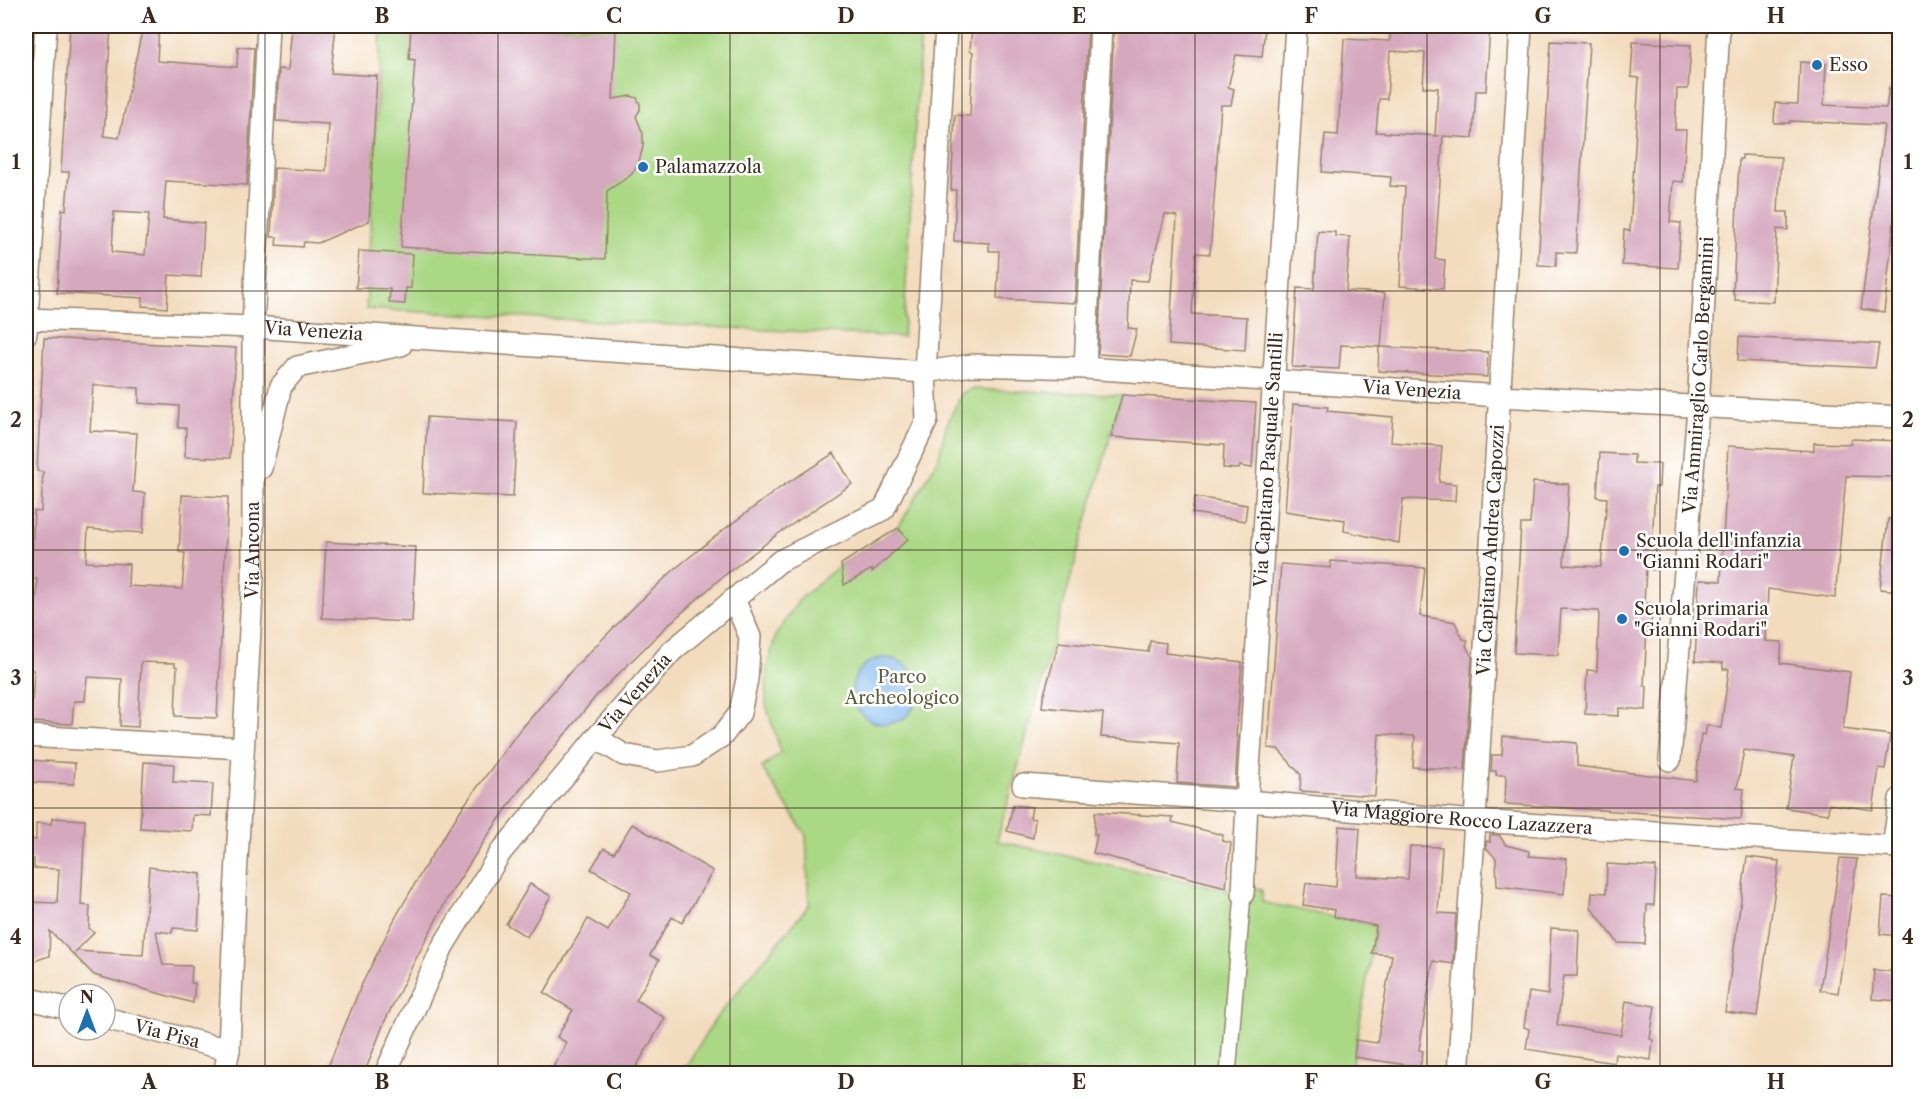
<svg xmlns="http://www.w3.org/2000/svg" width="1925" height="1099" font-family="'Libre Caslon Text',serif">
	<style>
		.green { fill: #abd885; stroke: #738152; stroke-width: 1.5 }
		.water { fill: #7fb7ef; stroke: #5d7086; stroke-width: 1.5 }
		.building { fill: #d6a8be; fill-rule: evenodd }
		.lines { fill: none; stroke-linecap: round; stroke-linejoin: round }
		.pedestrian-casing { stroke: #97836e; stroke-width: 18 }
		.minor-casing { stroke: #97836e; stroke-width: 24 }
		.pedestrian { stroke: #fff; stroke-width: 15 }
		.minor { stroke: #fff; stroke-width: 21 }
		.grid { fill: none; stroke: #3b2a1e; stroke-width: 1.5; stroke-opacity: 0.55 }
		.poi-dot { fill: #1f6fb2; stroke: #fff; stroke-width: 2 }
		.labels { text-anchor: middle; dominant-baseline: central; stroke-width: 5; stroke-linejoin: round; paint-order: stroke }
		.poi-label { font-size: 18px; fill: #3b2a1e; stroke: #fff; text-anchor: start }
		.street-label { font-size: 18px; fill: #3b2a1e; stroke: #fff }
		.park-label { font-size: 18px; fill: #5d5e3d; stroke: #fff }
		.neatline { fill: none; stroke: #3b2a1e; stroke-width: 2 }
		.grid-label { font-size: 20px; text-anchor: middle; font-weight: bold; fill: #3b2a1e }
	</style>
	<rect width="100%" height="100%" fill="#fff"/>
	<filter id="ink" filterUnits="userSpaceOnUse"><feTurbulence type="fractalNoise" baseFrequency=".0167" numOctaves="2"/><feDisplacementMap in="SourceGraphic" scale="12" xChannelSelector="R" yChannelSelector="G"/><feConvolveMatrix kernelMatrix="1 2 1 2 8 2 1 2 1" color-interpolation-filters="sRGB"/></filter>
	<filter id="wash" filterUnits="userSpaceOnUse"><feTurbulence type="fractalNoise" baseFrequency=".008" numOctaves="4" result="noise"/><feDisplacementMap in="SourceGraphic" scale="24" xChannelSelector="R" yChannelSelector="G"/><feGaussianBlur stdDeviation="1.35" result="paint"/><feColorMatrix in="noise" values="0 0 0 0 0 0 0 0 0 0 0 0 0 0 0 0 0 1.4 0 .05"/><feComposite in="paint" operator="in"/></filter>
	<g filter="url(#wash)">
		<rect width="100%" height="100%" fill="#f3dcbe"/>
		<g class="green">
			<polygon points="381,26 921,26 903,337 366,309"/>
			<polygon points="972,389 1122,395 997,841 1233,891 1234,886 1262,889 1262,902 1376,926 1351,1073 681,1074 716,1018 809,905 806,835 762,768 781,752 766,705 767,666 776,635 799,600 841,564 898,528 938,460 946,426 962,393"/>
		</g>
		<circle class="water" cx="885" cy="691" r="33"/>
		<g id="blocks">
			<g class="building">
				<path d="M 70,26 L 111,26 L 104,136 L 119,138 L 143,26 L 159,26 L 157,61 L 237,67 L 238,47 L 254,48 L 247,185 L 166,181 L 163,219 L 204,223 L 201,277 L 169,275 L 167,308 L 142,306 L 143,298 L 57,293 L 62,209 L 66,210 L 69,172 L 61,172 ZM 114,212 L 149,214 L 145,255 L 112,252 Z"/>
				<polygon points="292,26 336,26 331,73 377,76 369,221 318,243 304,242 303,247 276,245 277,237 271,237 274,168 326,171 329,124 276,121 279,69 288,70"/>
				<polygon points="411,26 531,26 616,30 613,99 631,96 637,98 640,104 640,110 636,116 643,134 643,147 638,165 631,175 607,191 605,259 401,247 415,60 409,59"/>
				<polygon points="972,26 1088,26 1075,303 997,299 999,251 989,251 989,243 954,241 956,190 951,190 955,115 970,116 973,52 970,51"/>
				<polygon points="1114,26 1265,26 1262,57 1236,55 1228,87 1234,89 1231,105 1221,105 1210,254 1196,253 1192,314 1247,317 1245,350 1169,345 1177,216 1165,214 1148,281 1130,280 1128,328 1137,329 1130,356 1098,354"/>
				<path d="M 1391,26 L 1490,26 L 1486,91 L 1476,91 L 1473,138 L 1443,136 L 1435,259 L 1445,260 L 1443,289 L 1400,286 L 1405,187 L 1390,186 L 1391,177 L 1322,172 L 1325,134 L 1338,135 L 1344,39 L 1390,41 ZM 1390,51 L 1425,53 L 1423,87 L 1438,88 L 1435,136 L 1439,136 L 1376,132 L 1379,99 L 1387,99 Z"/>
				<polygon points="1551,41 1589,43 1576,253 1556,252 1556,266 1538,265"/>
				<polygon points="1633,42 1691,45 1688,89 1677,89 1675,130 1686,130 1683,182 1673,181 1670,222 1681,223 1678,268 1622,265 1624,230 1630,231 1639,78 1631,77"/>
				<polygon points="1800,62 1826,64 1824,105 1886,108 1889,88 1899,88 1899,177 1884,312 1861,309 1884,125 1790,121 1790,123 1774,123 1775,103 1798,104"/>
				<polygon points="1742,155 1781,157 1778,212 1788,212 1788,230 1777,229 1774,302 1735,300 1735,294 1733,294 1739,159 1742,159"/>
				<polygon points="1318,231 1335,232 1335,236 1350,237 1346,291 1385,293 1381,347 1341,345 1339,369 1292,367 1297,288 1314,289"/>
				<polygon points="359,251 413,254 411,288 406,288 405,304 389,303 390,289 356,288"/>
				<polygon points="1739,337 1879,344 1875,368 1738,361"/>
				<polygon points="44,338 236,348 230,458 185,457 186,428 178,428 179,406 139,403 139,388 93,385 90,431 137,433 133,492 145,493 143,533 88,529 86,562 129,564 128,586 182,589 185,553 179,552 182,495 228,497 217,718 175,716 177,667 175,666 175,663 141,662 138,727 120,726 122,679 87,677 85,701 74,701 72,724 31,722 34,670 26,670 28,618 36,619 37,579 31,579 34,511 41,512 43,472 37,471"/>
				<polygon points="1379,347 1488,352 1487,377 1378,371"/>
				<polygon points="1122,395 1256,403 1252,468 1240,466 1239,469 1223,468 1224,445 1111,437"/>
				<polygon points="1293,404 1328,407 1327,411 1393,417 1391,442 1442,446 1439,482 1456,484 1455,501 1403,499 1399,543 1344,531 1345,520 1285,511"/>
				<polygon points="427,417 517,422 513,497 423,493"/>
				<polygon points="1851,439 1899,441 1899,477 1846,476 1835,598 1768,589 1766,641 1782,642 1780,663 1850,672 1843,729 1890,735 1885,769 1879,768 1873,810 1829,804 1828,814 1786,808 1794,757 1744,750 1737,788 1744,789 1741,819 1505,804 1506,775 1496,775 1496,771 1491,771 1492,755 1502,755 1503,736 1577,743 1577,766 1696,781 1701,734 1705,735 1707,725 1721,728 1729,669 1723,669 1723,663 1695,661 1699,580 1721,581 1728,446 1814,451 1814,443 1851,444"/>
				<polygon points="834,453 852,484 778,534 721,578 668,625 597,695 522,787 486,838 447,899 407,976 384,1023 364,1074 325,1074 361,986 393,922 424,868 462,808 516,735 572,670 637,604 676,568 726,528 781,487"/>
				<polygon points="1600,453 1634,455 1634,463 1660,464 1659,487 1655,487 1652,546 1656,546 1655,570 1646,569 1644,603 1652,604 1651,627 1647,627 1644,686 1647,686 1646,710 1619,708 1619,716 1585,714 1587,670 1597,671 1599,611 1561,609 1558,655 1514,653 1521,524 1530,524 1533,482 1569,484 1564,565 1601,567 1607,498 1597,497"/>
				<polygon points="1195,497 1247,505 1245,521 1192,513"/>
				<polygon points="1888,519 1899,519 1899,591 1880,589"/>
				<polygon points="898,528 908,539 872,572 872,569 844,585 841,564"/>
				<polygon points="326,542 416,547 412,622 322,618"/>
				<polygon points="1331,561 1425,568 1420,616 1455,622 1463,639 1468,640 1466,646 1472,657 1465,770 1413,767 1415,736 1379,734 1375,796 1300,791 1301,775 1278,749 1268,748 1281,564 1331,568"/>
				<polygon points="1150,641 1166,643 1165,653 1242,662 1236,737 1238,737 1235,787 1177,783 1179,743 1101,737 1103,713 1042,707 1043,698 1059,642 1148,652"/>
				<polygon points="27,760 75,763 74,784 26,782"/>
				<polygon points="144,762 174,764 173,782 213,784 211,816 193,815 192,831 140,828"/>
				<polygon points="1013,805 1032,807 1030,818 1035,819 1033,838 1007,831"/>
				<polygon points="1095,812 1173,817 1172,822 1223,835 1222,841 1231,843 1226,887 1093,853 1097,835 1094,834"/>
				<polygon points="52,818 85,820 81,905 90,906 89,928 94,933 76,951 143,955 149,867 201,874 198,930 173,928 172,933 156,931 163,965 192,966 191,983 195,983 193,1003 94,975 50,931 49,956 26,964 26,902 57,903 59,869 34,868 34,859 29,859 30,839 36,840 36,823 51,824"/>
				<polygon points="632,824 713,871 682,923 672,917 650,955 659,960 636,1000 665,1018 632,1074 620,1074 609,1067 605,1074 549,1074 567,1043 557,1037 573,1010 544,993 588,919 608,931 631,892 591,869 604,848 614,853"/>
				<polygon points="1339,826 1360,828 1357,876 1408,879 1410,846 1442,847 1438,913 1456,914 1453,964 1433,961 1419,1050 1423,1051 1420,1067 1354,1057 1356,1040 1377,1043 1392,955 1372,953 1376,926 1334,917 1335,910 1303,905 1306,883 1336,887"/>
				<polygon points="1490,835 1499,835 1506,845 1529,851 1529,856 1567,859 1564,894 1497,886 1496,858 1486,848 1486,841 1490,842"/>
				<polygon points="1747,857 1779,861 1757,1016 1725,1012"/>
				<polygon points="1840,858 1857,859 1838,993 1820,990"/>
				<polygon points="1607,864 1656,867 1654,905 1647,905 1645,944 1618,943 1591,907 1592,892 1606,893"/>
				<polygon points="530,884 551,896 527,937 506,924"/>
				<polygon points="1883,897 1899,898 1899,936 1880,934"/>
				<polygon points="1551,928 1579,930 1577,976 1564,976 1557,1025 1621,1035 1626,1001 1655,1006 1650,1039 1653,1040 1651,1060 1615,1054 1614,1063 1526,1049 1529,1029 1524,1027 1529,992 1548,995"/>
				<polygon points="1874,970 1899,972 1899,1001 1872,999"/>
			</g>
		</g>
	</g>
	<g filter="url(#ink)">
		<use href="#blocks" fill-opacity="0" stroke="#97836e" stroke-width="1.5"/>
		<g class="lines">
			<defs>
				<polyline id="pedestrian" points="1228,1074 1243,894"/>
				<g id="minor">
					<path id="s1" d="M 26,319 L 253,327 L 925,372 L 973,365 L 1085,368 L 1500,396 L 1900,417"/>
					<polyline points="26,334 46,26"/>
					<polyline points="1085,368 1101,26"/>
					<polyline points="261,468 281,386 297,367 401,345"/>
					<polyline points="26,736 243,748"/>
					<polyline points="596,738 624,755 658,761 692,756 722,736 740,713 747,679 750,637 734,599"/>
					<path id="s2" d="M 1670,760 L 1698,408 L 1719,26"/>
					<path id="s3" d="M 1023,785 L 1247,801 L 1475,821 L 1900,847"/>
					<polyline points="1893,847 1900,799"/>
					<path id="s4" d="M 1243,894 L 1247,801 L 1296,26"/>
					<polyline points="26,998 69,1009"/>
					<path id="s5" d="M 105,1018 L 229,1050"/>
					<path id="s6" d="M 224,1074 L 229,1050 L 235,896 L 253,577 L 253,327 L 268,26"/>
					<path id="s7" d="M 385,1074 L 443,946 L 501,852 L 596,738 L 672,651 L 780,561 L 884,509 L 927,420 L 925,372 L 946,26"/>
					<path id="s8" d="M 1458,1074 L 1475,821 L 1521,26"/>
				</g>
			</defs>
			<use href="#pedestrian" class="pedestrian-casing"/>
			<use href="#minor" class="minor-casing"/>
			<use href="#pedestrian" class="pedestrian"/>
			<use href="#minor" class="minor"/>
		</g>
	</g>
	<path class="grid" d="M 265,26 L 265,1074M 498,26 L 498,1074M 730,26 L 730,1074M 962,26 L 962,1074M 1195,26 L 1195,1074M 1427,26 L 1427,1074M 1660,26 L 1660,1074M 26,291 L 1900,291M 26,550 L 1900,550M 26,808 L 1900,808"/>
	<g class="poi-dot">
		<circle cx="1817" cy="65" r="6"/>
		<circle cx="643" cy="167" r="6"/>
		<circle cx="1624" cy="551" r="6"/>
		<circle cx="1622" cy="619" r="6"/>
	</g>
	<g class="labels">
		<g class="poi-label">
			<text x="1829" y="65">Esso</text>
			<text x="655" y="167">Palamazzola</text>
			<text x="1636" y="541">Scuola dell'infanzia<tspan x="1636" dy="21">"Gianni Rodari"</tspan></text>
			<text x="1634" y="609">Scuola primaria<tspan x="1634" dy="21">"Gianni Rodari"</tspan></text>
		</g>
		<g class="street-label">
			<text stroke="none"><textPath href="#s1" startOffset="288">Via Venezia</textPath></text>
			<text stroke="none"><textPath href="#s2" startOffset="386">Via Ammiraglio Carlo Bergamini</textPath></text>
			<text stroke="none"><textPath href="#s1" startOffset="1389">Via Venezia</textPath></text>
			<text stroke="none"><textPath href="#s4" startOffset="435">Via Capitano Pasquale Santilli</textPath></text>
			<text stroke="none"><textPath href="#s6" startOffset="525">Via Ancona</textPath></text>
			<text stroke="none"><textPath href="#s8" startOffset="525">Via Capitano Andrea Capozzi</textPath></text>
			<text stroke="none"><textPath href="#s7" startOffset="459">Via Venezia</textPath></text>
			<text stroke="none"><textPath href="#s3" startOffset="440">Via Maggiore Rocco Lazazzera</textPath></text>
			<text stroke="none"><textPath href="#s5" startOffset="64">Via Pisa</textPath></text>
		</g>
		<g class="park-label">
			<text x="902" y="677">Parco<tspan x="902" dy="21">Archeologico</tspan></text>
		</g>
	</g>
	<rect width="1925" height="1099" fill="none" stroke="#fff" stroke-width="66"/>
	<g transform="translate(87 1012)"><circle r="28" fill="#ffffff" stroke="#b1aaa5" stroke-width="1.5"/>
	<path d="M0-4.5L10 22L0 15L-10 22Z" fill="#1f6fb2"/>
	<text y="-9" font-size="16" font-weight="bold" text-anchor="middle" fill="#3b2a1e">N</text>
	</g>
	<rect x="33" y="33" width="1859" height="1033" class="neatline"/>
	<g class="grid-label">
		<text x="149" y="23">A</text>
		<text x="382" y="23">B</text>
		<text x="614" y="23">C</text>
		<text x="846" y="23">D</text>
		<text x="1079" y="23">E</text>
		<text x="1311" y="23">F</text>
		<text x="1543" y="23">G</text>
		<text x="1776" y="23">H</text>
		<text x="16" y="169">1</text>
		<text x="1908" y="169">1</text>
		<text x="16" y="427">2</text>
		<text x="1908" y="427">2</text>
		<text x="16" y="685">3</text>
		<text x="1908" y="685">3</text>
		<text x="16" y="944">4</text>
		<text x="1908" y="944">4</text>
		<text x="149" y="1089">A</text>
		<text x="382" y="1089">B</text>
		<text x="614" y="1089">C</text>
		<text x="846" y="1089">D</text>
		<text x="1079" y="1089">E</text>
		<text x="1311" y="1089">F</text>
		<text x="1543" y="1089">G</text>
		<text x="1776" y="1089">H</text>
	</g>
</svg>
